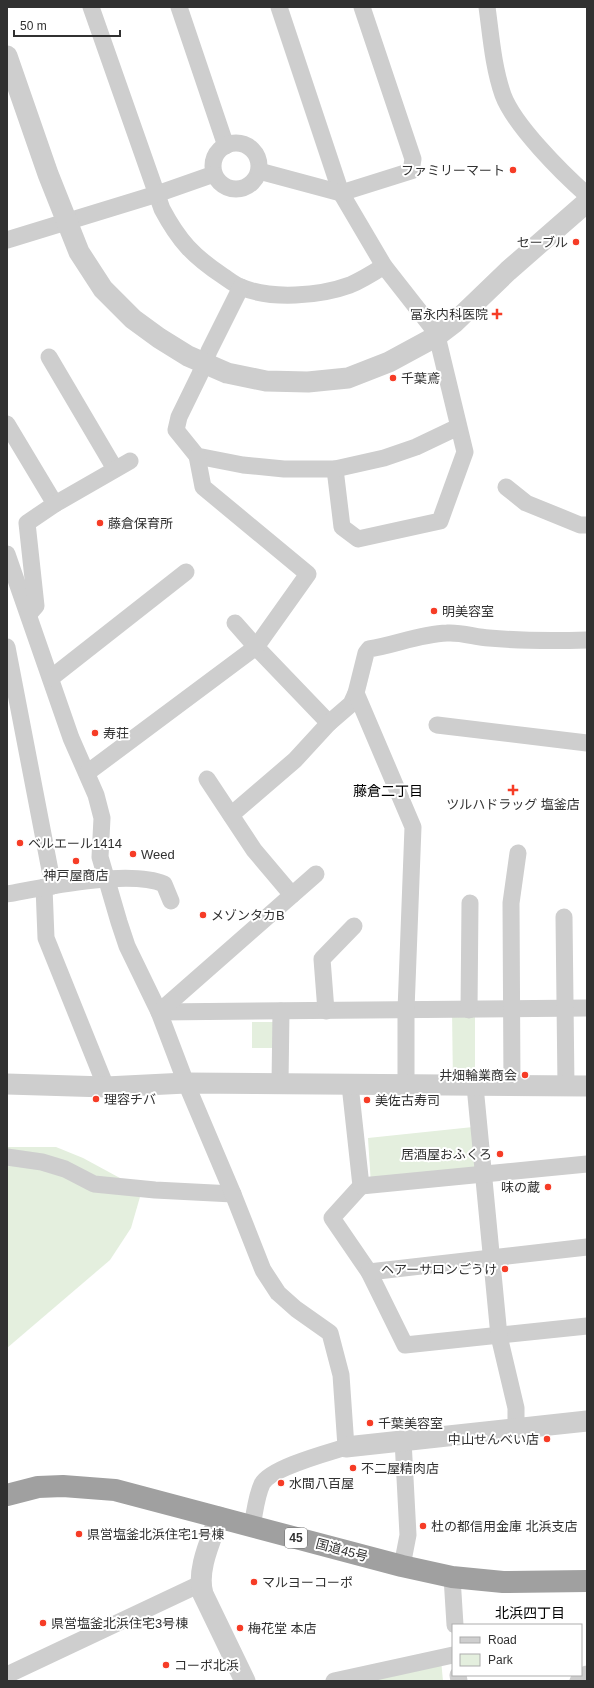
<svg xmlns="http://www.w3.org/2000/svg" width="594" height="1688" font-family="Arial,'Noto Sans JP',sans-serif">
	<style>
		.green { fill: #e4efde }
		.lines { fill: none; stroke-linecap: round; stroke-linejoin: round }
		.minor { stroke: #cecece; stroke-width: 17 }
		.tertiary { stroke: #cecece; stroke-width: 21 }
		.trunk { stroke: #a0a0a0; stroke-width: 22 }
		.poi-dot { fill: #f63c26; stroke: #fff; stroke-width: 1.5 }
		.labels { text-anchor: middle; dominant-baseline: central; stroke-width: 4; stroke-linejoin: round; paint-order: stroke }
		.shield { fill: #fff; stroke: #6f6f6f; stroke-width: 1 }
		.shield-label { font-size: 12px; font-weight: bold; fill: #313131 }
		.poi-label { font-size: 13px; fill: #313131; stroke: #fff; text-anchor: start }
		.street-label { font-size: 13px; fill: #313131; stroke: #fff }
		.neighbourhood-label { font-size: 14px; fill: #000; stroke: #fff }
	</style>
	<rect width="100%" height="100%" fill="#fff"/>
	<g class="green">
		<polygon points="452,1010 475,1010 475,1086 453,1086"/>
		<polygon points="252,1022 273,1022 276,1048 252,1048"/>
		<polygon points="473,1127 477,1175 371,1185 368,1138"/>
		<polygon points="7,1147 56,1147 83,1158 142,1190 131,1228 110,1260 7,1348"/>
		<polygon points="441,1660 443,1681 366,1681"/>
	</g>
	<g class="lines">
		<g class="minor">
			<path d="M 91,7 L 162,209 C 179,241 193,256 223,276 C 229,280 235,285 241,287 C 271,300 320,296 350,285 C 362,280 373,273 384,266"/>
			<polyline points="179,7 226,146"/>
			<polyline points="279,7 341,193 384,266 431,326 437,336 465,452 440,521 358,539 342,527 335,469"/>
			<path d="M 487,7 C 491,36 493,66 503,95 C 514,125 562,173 587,195"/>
			<circle cx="236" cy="166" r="23"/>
			<polyline points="259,171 341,193 411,171 413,159 362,7"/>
			<polyline points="7,240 157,194 214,174"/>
			<polyline points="241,287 209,351 200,374 179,417 176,430 197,456 243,465 284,469 335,469 384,458 416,447 458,427"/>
			<polyline points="49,357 115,469"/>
			<polyline points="7,424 55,504 130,461"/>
			<polyline points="506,487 526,503 580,525 587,525"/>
			<polyline points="7,554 71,738 96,795 102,818 100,857 119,922 127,946 159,1012 587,1008"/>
			<polyline points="29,614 36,606 27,523 55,504"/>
			<polyline points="235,623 256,647 329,723"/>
			<polyline points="7,647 53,886"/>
			<polyline points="51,678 186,572"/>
			<polyline points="437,725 587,743"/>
			<polyline points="87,773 256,647 308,574 203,487 197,456"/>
			<polyline points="207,779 254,850 292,895"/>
			<polyline points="231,815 295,760 329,723 351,704 356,693"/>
			<polyline points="44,887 46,938 106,1087"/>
			<path d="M 7,894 C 45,887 130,869 164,884 L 171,901"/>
			<polyline points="564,917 566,1086"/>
			<polyline points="469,1010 470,903"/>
			<polyline points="326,1011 322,959 354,926"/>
			<polyline points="280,1084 281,1011"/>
			<polyline points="350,1085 361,1186 332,1218 369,1272 405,1345 587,1326"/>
			<path d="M 406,1085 L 406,1010 L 413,827 L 356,693 L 366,653 L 369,649 C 395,645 420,634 447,633 C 461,632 475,637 489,638 C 522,641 554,641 587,640"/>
			<polyline points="475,1086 499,1336 516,1408 516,1428"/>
			<polyline points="512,1086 511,903 518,853"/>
			<polyline points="7,1157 42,1162 65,1169 94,1184 155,1190 233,1194"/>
			<polyline points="361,1186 587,1164"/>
			<polyline points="369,1272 587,1247"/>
			<path d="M 252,1526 C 255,1512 256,1497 262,1484 C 270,1468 327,1453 346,1447 L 341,1375 L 330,1333 L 296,1309 L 278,1293 L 263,1270 L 233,1194 L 186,1083 L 159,1012 L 316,874"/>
			<polyline points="402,1566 408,1535 403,1440"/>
			<polyline points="452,1577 455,1625"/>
			<polyline points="7,1675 200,1584"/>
			<polyline points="458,1675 459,1681"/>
			<polyline points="334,1681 453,1655"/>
		</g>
		<g class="tertiary">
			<polyline points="7,56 48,174 79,252 103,289 133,319 159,338 188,356 227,373 266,381 308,382 348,378 389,362 437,336 454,323 508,271 587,202"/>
			<polyline points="7,1084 106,1087 186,1083 587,1086"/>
			<polyline points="346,1447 587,1421"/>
			<path d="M 219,1517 C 211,1540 196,1570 203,1594 L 245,1681"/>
			<polyline points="580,1681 587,1676"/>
		</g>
		<polyline class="trunk" points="7,1495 38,1487 63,1486 115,1490 402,1566 452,1577 503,1582 587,1581"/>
	</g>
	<g class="poi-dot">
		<circle cx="513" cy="170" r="4"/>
		<circle cx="576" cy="242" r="4"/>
		<path d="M495 308h4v4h4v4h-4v4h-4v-4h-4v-4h4z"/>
		<circle cx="393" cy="378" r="4"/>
		<circle cx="100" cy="523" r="4"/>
		<circle cx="434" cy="611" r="4"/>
		<circle cx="95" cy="733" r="4"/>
		<path d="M511 784h4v4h4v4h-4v4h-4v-4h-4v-4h4z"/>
		<circle cx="20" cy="843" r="4"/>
		<circle cx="133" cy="854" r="4"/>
		<circle cx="76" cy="861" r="4"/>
		<circle cx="203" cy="915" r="4"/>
		<circle cx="525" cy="1075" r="4"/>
		<circle cx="96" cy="1099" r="4"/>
		<circle cx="367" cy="1100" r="4"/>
		<circle cx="500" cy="1154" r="4"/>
		<circle cx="548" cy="1187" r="4"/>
		<circle cx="505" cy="1269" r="4"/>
		<circle cx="370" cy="1423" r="4"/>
		<circle cx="547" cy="1439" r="4"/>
		<circle cx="353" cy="1468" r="4"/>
		<circle cx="281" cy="1483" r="4"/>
		<circle cx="423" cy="1526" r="4"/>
		<circle cx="79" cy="1534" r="4"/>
		<circle cx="254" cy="1582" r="4"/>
		<circle cx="43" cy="1623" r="4"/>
		<circle cx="240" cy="1628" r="4"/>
		<circle cx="166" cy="1665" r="4"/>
	</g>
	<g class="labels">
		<rect class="shield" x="285" y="1528" width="22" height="20" rx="3"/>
		<g class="shield-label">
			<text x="296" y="1538">45</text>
		</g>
		<g class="poi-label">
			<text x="505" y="170" text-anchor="end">ファミリーマート</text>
			<text x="568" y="242" text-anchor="end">セーブル</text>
			<text x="488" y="314" text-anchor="end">冨永内科医院</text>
			<text x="401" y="378">千葉鳶</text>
			<text x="108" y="523">藤倉保育所</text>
			<text x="442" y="611">明美容室</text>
			<text x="103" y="733">寿荘</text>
			<text x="513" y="804" text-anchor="middle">ツルハドラッグ 塩釜店</text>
			<text x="28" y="843">ベルエール1414</text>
			<text x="141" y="854">Weed</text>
			<text x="76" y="875" text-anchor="middle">神戸屋商店</text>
			<text x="211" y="915">メゾンタカB</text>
			<text x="517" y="1075" text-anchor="end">井畑輪業商会</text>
			<text x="104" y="1099">理容チバ</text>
			<text x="375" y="1100">美佐古寿司</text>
			<text x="492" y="1154" text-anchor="end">居酒屋おふくろ</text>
			<text x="540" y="1187" text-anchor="end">味の蔵</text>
			<text x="497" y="1269" text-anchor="end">ヘアーサロンごうけ</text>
			<text x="378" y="1423">千葉美容室</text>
			<text x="539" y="1439" text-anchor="end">中山せんべい店</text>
			<text x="361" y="1468">不二屋精肉店</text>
			<text x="289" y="1483">水間八百屋</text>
			<text x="431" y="1526">杜の都信用金庫 北浜支店</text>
			<text x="87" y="1534">県営塩釜北浜住宅1号棟</text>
			<text x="262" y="1582">マルヨーコーポ</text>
			<text x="51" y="1623">県営塩釜北浜住宅3号棟</text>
			<text x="248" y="1628">梅花堂 本店</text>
			<text x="174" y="1665">コーポ北浜</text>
		</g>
		<g class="street-label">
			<text transform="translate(342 1550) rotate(15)">国道45号</text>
		</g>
		<g class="neighbourhood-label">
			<text x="388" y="791">藤倉二丁目</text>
			<text x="530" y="1613">北浜四丁目</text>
		</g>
	</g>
	<rect width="594" height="1688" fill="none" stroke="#313131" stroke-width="16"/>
	<rect x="452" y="1624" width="130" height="52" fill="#ffffff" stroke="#adadad"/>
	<rect x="460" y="1637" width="20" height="6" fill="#cecece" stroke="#adadad"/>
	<text x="488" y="1644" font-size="12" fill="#313131">Road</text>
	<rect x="460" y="1654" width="20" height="12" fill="#e4efde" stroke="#adadad"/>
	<text x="488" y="1664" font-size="12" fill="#313131">Park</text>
	<path d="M14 30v6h106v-6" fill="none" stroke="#313131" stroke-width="2"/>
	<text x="20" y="30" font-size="12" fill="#313131" stroke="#ffffff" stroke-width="3" paint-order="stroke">50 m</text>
</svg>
